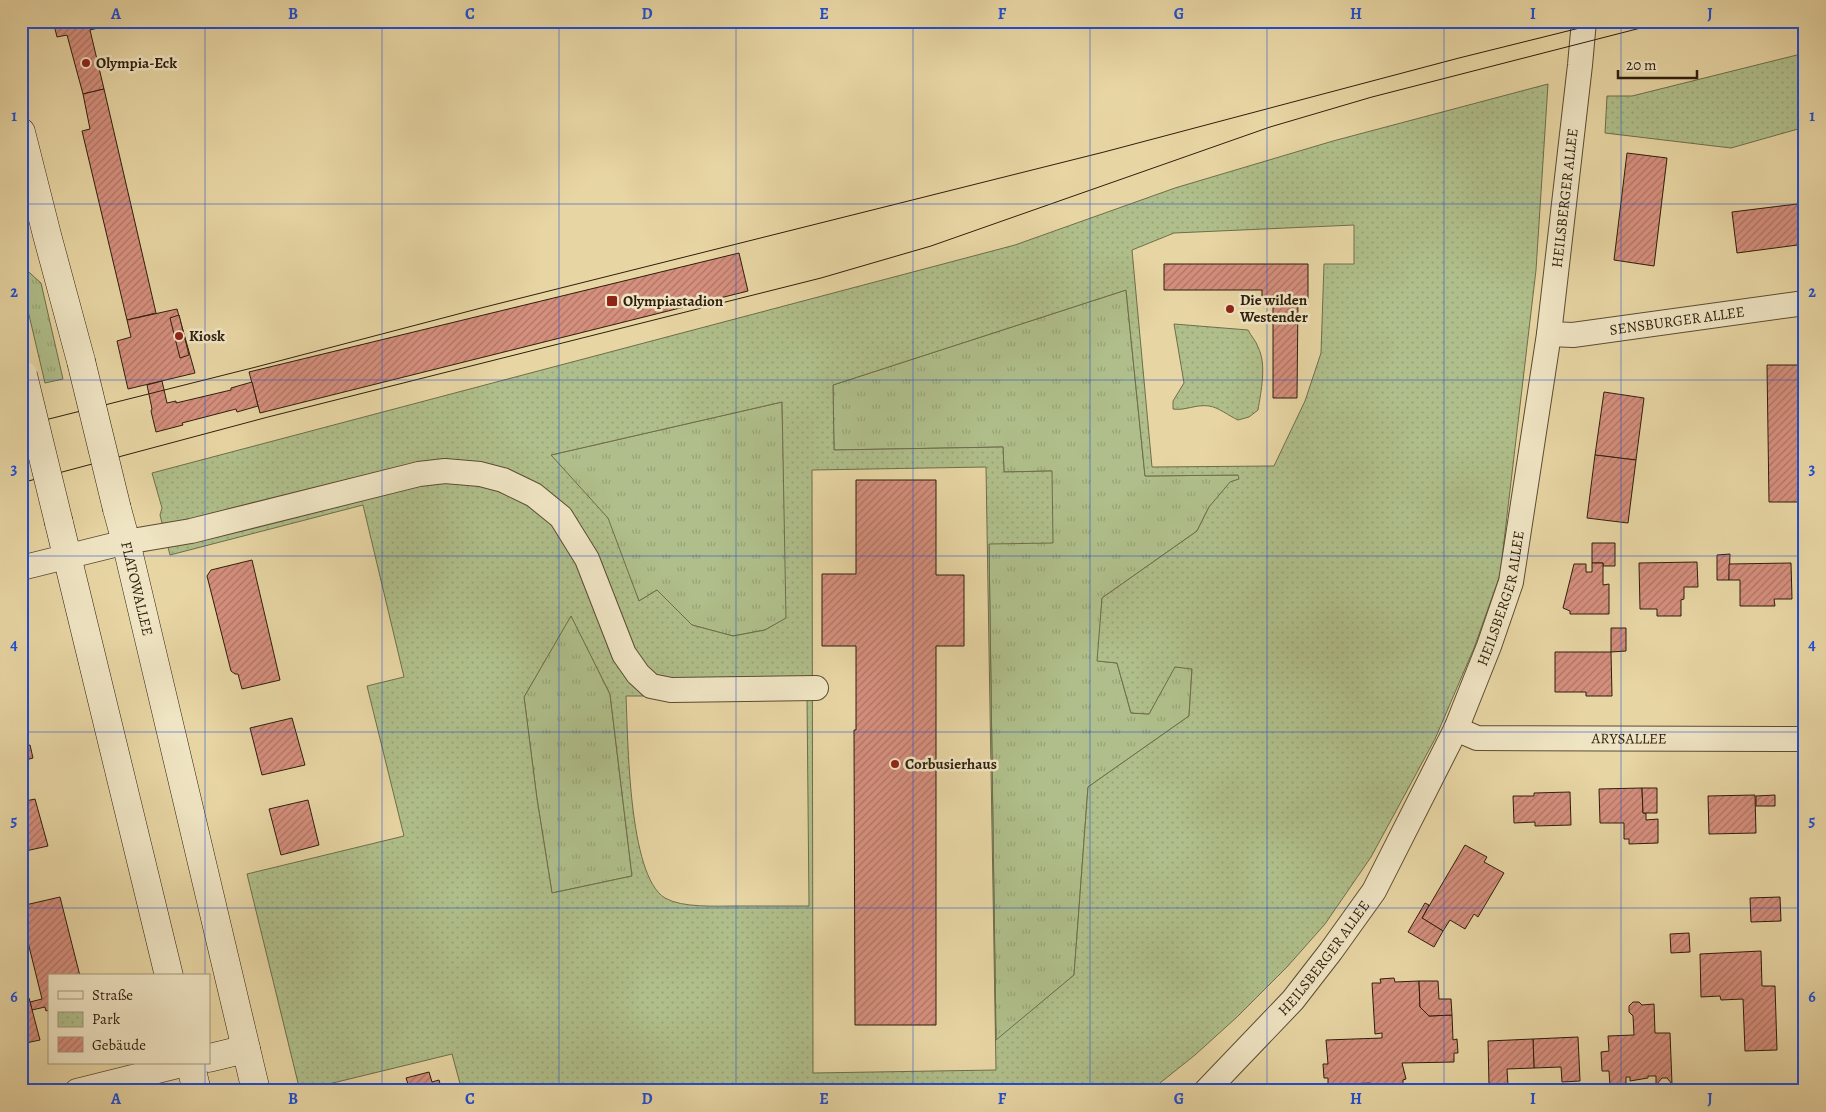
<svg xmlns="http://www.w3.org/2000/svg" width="1826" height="1112" font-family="Alegreya,serif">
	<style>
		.grass { fill: url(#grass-tufts); stroke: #6e6e4b }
		.park { fill: url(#park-dots); stroke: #6e6e4b; fill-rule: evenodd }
		.building { fill: url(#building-hatch); stroke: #2e1e0c }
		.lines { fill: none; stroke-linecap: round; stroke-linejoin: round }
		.minor-casing { stroke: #5c4c32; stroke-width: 26 }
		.secondary-casing { stroke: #2e1e0c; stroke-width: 29 }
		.minor { stroke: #efe4c3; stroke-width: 24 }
		.secondary { stroke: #efe4c3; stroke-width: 28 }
		.tram { stroke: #2e1e0c; stroke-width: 1 }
		.secondary-bridge-casing { stroke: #2e1e0c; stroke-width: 29; stroke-linecap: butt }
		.secondary-bridge { stroke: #efe4c3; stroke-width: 28 }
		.grid { fill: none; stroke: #1d4ed8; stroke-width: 1; stroke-opacity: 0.55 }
		.poi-dot { fill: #8f2418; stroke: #efe4c3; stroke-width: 2 }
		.labels { text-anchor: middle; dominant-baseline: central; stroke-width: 5; stroke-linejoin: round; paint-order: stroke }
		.poi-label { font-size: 15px; font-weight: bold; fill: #2e1e0c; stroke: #efe4c3; text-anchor: start }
		.street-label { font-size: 15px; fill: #2e1e0c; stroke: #efe4c3 }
		.neatline { fill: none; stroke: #1d4ed8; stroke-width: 2 }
		.grid-label { font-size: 16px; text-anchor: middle; font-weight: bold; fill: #1d4ed8 }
	</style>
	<defs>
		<pattern id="grass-tufts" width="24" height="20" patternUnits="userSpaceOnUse" patternTransform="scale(1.25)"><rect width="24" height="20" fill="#afbe8a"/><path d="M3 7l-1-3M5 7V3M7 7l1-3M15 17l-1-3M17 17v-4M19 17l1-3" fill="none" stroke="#97a376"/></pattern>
		<pattern id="park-dots" width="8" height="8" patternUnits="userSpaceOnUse" patternTransform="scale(1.25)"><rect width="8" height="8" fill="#afbe8a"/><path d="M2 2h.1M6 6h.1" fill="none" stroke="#97a376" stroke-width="1.8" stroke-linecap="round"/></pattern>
		<pattern id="building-hatch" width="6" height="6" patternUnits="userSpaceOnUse" patternTransform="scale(1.25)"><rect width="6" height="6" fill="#d58f7d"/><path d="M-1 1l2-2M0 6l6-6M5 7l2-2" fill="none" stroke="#ad7465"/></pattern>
	</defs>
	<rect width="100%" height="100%" fill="#e7d5a3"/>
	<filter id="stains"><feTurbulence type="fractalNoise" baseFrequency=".004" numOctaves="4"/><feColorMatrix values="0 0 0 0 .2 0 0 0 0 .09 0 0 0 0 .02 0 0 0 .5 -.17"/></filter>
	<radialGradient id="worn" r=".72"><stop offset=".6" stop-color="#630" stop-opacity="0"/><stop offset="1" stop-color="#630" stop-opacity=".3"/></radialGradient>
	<g class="grass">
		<polygon points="21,265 41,283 63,379 45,383 21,281"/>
		<polygon points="1126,290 1145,476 1239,475 1239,479 1209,507 1197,531 1102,598 1098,661 1117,663 1131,713 1149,714 1174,667 1192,668 1189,716 1088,787 1074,975 996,1041 989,544 1052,471 1004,472 1003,447 834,450 833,385"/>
		<polygon points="782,402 787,618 765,630 733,636 692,625 657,590 639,601 626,569 551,455"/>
		<polygon points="571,615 610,694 632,876 552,893 537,799 524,697"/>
	</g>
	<g class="park">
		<polygon points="1805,53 1805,127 1731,148 1605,133 1607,96 1632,96"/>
		<path d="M 1548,84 L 1536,270 L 1500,575 L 1474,648 L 1435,739 L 1371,857 L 1325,924 L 1287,967 L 1237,1017 L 1195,1055 L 1150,1091 L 462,1091 L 452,1054 L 300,1091 L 247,874 L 404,836 L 367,686 L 404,677 L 363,505 L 170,555 L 160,515 L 162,508 L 152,473 L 1015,245 L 1175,188 L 1333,141 ZM 1354,225 L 1354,264 L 1324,264 L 1321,353 L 1305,401 L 1274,466 L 1152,467 L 1132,250 L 1174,233 ZM 1126,290 L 1145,476 L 1238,475 L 1239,479 L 1230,482 L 1209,507 L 1197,531 L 1102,598 L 1097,661 L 1117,663 L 1131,713 L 1149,714 L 1175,667 L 1192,669 L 1189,716 L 1088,787 L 1074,975 L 996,1040 L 989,544 L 1053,543 L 1052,471 L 1004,472 L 1003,447 L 834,450 L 833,385 ZM 782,402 L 786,618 L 765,630 L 733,636 L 692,625 L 657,590 L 639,601 L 608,518 L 551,455 ZM 986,467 L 996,1070 L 813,1073 L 812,470 ZM 571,616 L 610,694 L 632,876 L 552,893 L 537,799 L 524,697 ZM 626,696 L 807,696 L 809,906 C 785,906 761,906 736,906 C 716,906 682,908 665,898 C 628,876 628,737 626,696 Z"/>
		<path d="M 1174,324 L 1248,330 C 1251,336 1256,341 1258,347 C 1267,365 1261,391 1258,410 L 1249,417 L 1238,420 C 1229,416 1218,407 1209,406 C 1196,404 1185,411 1173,409 L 1173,401 L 1184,383 Z"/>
	</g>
	<g class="building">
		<polygon points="53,21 114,21 102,24 102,27 90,30 104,89 83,94 67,35 57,37"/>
		<polygon points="104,89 156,313 127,320 82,131 90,129 83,94"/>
		<polygon points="1627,153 1667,158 1654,266 1614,260"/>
		<polygon points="1805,203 1805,244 1737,253 1732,212"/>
		<polygon points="739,253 748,291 260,413 249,372"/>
		<polygon points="1164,264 1308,264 1308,299 1298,299 1297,398 1273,398 1273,299 1262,299 1262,290 1164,290"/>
		<polygon points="177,309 195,373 128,389 117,341 131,337 127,320"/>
		<polygon points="179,315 189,355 180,358 170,318"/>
		<polygon points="1767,365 1805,365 1805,502 1769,502"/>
		<polygon points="162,381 167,403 176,401 176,403 231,390 231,388 252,382 258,406 237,412 236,409 182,423 183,425 156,432 151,411 152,409 147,385"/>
		<polygon points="1604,392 1644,398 1636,460 1595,455"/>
		<polygon points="1595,455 1636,460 1628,523 1587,518"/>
		<polygon points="856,480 936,480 936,575 964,575 964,646 936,646 936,1025 855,1025 854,730 856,730 856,646 822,646 822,574 856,574"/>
		<polygon points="1592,543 1615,543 1615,566 1603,566 1603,563 1592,563"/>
		<polygon points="1730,554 1729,580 1717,580 1717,555"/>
		<polygon points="252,560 280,680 242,689 238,674 235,674 231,671 207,576 211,570"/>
		<polygon points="1697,562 1698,587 1684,587 1684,599 1681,600 1681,616 1657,616 1657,609 1640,609 1639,563"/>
		<polygon points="1592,563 1603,563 1603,585 1609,584 1609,614 1570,614 1570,611 1563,608 1574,564 1586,564 1586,572 1592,572"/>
		<polygon points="1791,563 1792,599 1774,599 1775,606 1740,606 1740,580 1729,580 1729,564"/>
		<polygon points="1611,628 1626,628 1626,651 1611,652"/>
		<polygon points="1555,652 1611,652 1612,696 1586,696 1586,692 1555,692"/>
		<polygon points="292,718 305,765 262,775 250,728"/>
		<polygon points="21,741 23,747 30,745 33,758 26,760 27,764 21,766"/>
		<polygon points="1642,788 1643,813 1646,813 1646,820 1658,819 1658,843 1629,844 1629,839 1624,839 1624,823 1600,823 1599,789"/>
		<polygon points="1642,788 1657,788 1657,813 1643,813"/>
		<polygon points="1570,792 1571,825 1535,826 1535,822 1514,823 1513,796 1534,796 1534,793"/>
		<polygon points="1755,795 1756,833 1709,834 1708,796"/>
		<polygon points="1775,795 1775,806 1756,806 1756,796"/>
		<polygon points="35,799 48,846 21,852 21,802"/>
		<polygon points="308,800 319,845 281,855 269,809"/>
		<polygon points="1465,845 1487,857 1484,862 1504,873 1478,917 1474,914 1465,929 1450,920 1443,931 1422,918"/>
		<polygon points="60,897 80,976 49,976 49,1010 46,1011 45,1007 32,1010 30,1002 42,999 21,914 21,906"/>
		<polygon points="1780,897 1781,921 1751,922 1750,898"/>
		<polygon points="1425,903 1429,905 1422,918 1443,931 1434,947 1408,932"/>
		<polygon points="1689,933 1690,952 1671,953 1670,934"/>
		<polygon points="1761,951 1762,986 1775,986 1777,1050 1745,1051 1743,999 1721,1000 1720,996 1701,997 1700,954"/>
		<polygon points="1394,978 1395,982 1419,981 1420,1007 1429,1016 1452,1015 1453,1040 1457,1039 1458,1053 1454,1053 1454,1062 1402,1063 1406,1079 1403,1080 1403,1091 1371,1091 1370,1083 1328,1085 1328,1078 1324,1078 1323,1064 1328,1064 1326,1040 1382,1038 1382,1033 1375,1034 1372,983 1381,983 1380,979"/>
		<polygon points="1419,981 1438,981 1439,999 1451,999 1452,1015 1429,1016 1420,1007"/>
		<polygon points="29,998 40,1040 21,1044 21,1000"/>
		<polygon points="1633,1002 1639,1002 1642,1005 1654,1004 1655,1033 1670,1033 1672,1084 1667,1078 1662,1078 1656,1085 1656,1076 1648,1076 1648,1078 1630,1081 1630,1077 1626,1077 1626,1086 1610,1086 1609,1071 1602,1071 1601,1052 1609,1051 1608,1036 1634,1035 1633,1016 1629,1012 1629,1006"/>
		<polygon points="1578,1037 1580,1081 1562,1082 1561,1067 1534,1068 1533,1039"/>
		<polygon points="1533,1039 1534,1068 1507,1069 1508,1085 1489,1085 1488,1041"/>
		<polygon points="429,1072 432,1082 439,1080 442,1091 380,1091 408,1084 406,1078"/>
	</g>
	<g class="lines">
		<defs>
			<g id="minor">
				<path id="s1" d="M 1549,334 L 1573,335 L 1805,303"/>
				<polyline points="21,568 126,542 191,531 419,474 445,471 480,474 503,480 534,495 561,517 587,559 624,654 638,674 651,686 671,690 816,688"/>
				<path id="s2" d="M 1456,729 L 1477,738 L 1805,739"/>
				<polyline points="77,1091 189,1063"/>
				<path id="s3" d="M 1206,1091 L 1293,1000 L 1331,951 L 1374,891 L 1456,729 L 1489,646 L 1511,582 L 1549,334 L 1580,65 L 1584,21"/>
			</g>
			<g id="secondary">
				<polyline points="21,132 47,235 81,361"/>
				<path id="s4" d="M 117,509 L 126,542 L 256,1091"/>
				<polyline points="59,523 169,976"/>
				<polyline points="209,1058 246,1049"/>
				<polyline points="190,1063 197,1091"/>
			</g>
		</defs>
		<use href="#minor" class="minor-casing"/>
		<use href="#secondary" class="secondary-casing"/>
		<use href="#minor" class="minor"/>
		<use href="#secondary" class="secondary"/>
		<g class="tram">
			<polyline points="21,426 256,367 481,308 1104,152 1459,58 1608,21"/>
			<polyline points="21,483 268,417 821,278 931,246 1270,127 1372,97 1668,21"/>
		</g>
		<defs>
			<g id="secondary-bridge">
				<polyline points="81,361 117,509"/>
				<polyline points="23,375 59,523"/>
			</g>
		</defs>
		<use href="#secondary-bridge" class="secondary-bridge-casing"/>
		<use href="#secondary-bridge" class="secondary-bridge"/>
	</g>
	<path class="grid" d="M 205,21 L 205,976M 382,21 L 382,1091M 559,21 L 559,1091M 736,21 L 736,1091M 913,21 L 913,1091M 1090,21 L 1090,1091M 1267,21 L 1267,1091M 1444,21 L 1444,1091M 1621,21 L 1621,1091M 21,204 L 1805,204M 21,380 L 1805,380M 21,556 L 1805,556M 21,732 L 1805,732M 21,908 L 1805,908M 205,1063 L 205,1091"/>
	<g class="poi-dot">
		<circle cx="86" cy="63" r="5"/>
		<rect x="606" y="295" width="12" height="12" rx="2.5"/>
		<circle cx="1230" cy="309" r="5"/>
		<circle cx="179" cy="336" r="5"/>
		<circle cx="895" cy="764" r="5"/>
	</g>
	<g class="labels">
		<g class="poi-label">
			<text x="96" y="63">Olympia-Eck</text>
			<text x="1240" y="300">Die wilden<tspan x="1240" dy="17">Westender</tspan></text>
			<text x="623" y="301">Olympiastadion</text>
			<text x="189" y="336">Kiosk</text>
			<text x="905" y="764">Corbusierhaus</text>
		</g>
		<g class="street-label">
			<text stroke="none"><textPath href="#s3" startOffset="988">HEILSBERGER ALLEE</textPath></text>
			<text stroke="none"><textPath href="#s1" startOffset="129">SENSBURGER ALLEE</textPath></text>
			<text stroke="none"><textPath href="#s4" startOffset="82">FLATOWALLEE</textPath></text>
			<text stroke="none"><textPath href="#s3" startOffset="582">HEILSBERGER ALLEE</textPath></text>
			<text stroke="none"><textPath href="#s2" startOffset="175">ARYSALLEE</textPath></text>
			<text stroke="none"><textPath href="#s3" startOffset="178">HEILSBERGER ALLEE</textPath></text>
		</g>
	</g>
	<rect width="1826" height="1112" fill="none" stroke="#e7d5a3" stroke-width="55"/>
	<rect x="48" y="974" width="162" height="90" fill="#efe4c3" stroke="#a2957a"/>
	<rect x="58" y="991" width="25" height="8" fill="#efe4c3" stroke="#a2957a"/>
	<text x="92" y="1000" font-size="15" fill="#2e1e0c">Straße</text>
	<rect x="58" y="1012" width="25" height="15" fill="url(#park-dots)" stroke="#a2957a"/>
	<text x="92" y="1024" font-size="15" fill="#2e1e0c">Park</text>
	<rect x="58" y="1037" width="25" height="15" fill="url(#building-hatch)" stroke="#a2957a"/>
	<text x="92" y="1050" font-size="15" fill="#2e1e0c">Gebäude</text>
	<path d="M1618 70v8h79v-8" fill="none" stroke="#2e1e0c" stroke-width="2.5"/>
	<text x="1626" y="70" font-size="15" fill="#2e1e0c" stroke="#efe4c3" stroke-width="4" paint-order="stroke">20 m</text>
	<rect x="28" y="28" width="1770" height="1056" class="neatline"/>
	<g class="grid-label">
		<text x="116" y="19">A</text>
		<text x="293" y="19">B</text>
		<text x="470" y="19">C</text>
		<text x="647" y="19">D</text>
		<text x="824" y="19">E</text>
		<text x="1002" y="19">F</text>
		<text x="1179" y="19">G</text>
		<text x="1356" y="19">H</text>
		<text x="1533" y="19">I</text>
		<text x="1710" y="19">J</text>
		<text x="14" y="121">1</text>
		<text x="1812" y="121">1</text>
		<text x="14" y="297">2</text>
		<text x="1812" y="297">2</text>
		<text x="14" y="474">3</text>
		<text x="1812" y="474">3</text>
		<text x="14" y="650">4</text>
		<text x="1812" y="650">4</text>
		<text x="14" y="826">5</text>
		<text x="1812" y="826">5</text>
		<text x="14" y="1002">6</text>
		<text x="1812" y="1002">6</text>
		<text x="116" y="1104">A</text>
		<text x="293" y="1104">B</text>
		<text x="470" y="1104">C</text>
		<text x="647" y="1104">D</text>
		<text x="824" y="1104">E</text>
		<text x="1002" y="1104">F</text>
		<text x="1179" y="1104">G</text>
		<text x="1356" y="1104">H</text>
		<text x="1533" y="1104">I</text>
		<text x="1710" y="1104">J</text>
	</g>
	<rect width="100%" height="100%" filter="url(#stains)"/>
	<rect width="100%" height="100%" fill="url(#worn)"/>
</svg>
